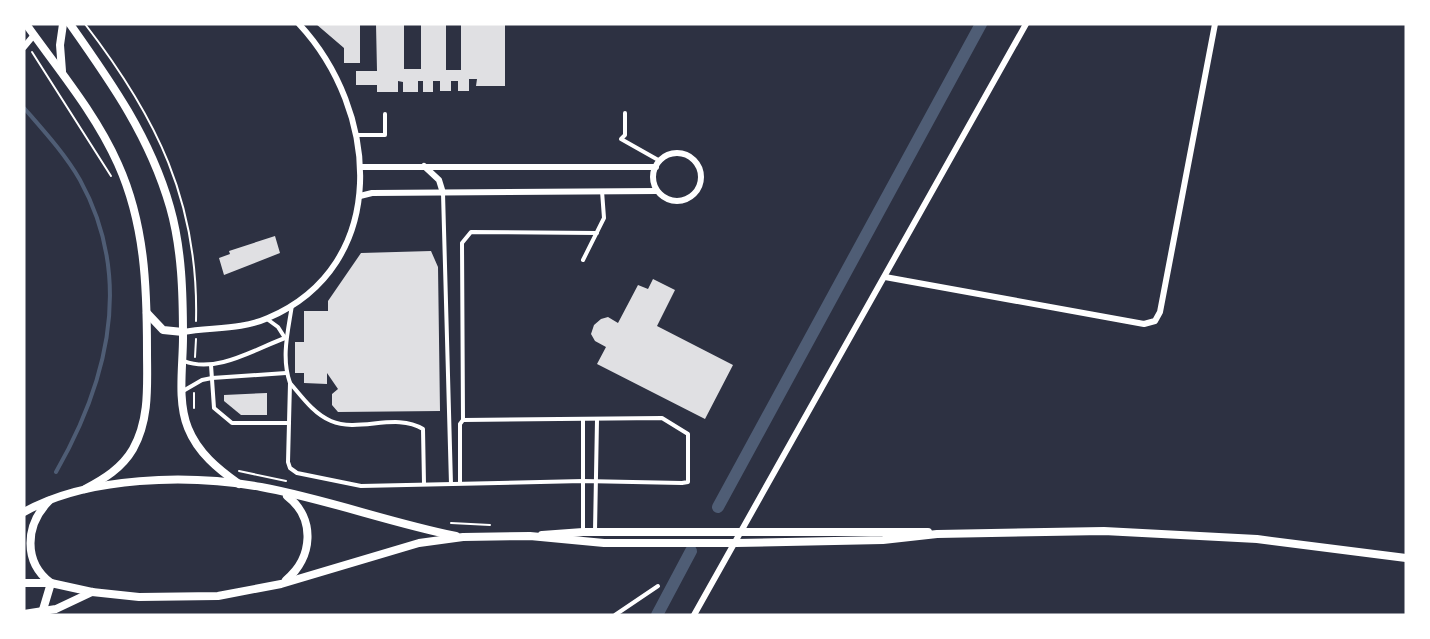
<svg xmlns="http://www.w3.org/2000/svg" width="1430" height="639" font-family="Helvetica,sans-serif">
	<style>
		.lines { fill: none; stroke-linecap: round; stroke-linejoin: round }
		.stream { stroke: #4f5d75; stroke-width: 4 }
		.canal { stroke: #4f5d75; stroke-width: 12 }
		.building { fill: #e0e0e3 }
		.path { stroke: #fff; stroke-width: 2 }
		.service { stroke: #fff; stroke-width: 4 }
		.minor { stroke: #fff; stroke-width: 6 }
		.tertiary { stroke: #fff; stroke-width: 8 }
	</style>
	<rect width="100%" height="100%" fill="#2d3142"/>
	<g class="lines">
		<path class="stream" d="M 24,108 C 44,131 65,154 80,180 C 134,278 108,381 56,472"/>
		<g class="canal">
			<polyline points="718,507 981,24"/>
			<polyline points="657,615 691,551"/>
		</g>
	</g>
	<g class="building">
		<polygon points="316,24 360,24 360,63 344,63 344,48"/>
		<polygon points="376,24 404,24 404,69 421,69 421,24 446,24 446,70 461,70 461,24 505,24 505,86 476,86 477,79 469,79 469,91 458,91 458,81 451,81 451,91 440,91 440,81 433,81 433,92 423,92 423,81 418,81 418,92 403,92 403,82 398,81 398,92 377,92 377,85 356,85 356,71 377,71"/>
		<polygon points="275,236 280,253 224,275 219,258 230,254 229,251"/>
		<polygon points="431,251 438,267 440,411 338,412 332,405 332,394 338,389 327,373 327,384 304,383 304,373 295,373 295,342 304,342 304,311 328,311 328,301 361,253"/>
		<polygon points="653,279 675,290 657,326 733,365 705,419 597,364 606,347 595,341 591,334 594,325 601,319 608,317 618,323 638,285 648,289"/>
		<polygon points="267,393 267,415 241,415 224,401 224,395"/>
	</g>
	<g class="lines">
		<g class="path">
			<path d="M 85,24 C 156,116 199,202 196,321"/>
			<polyline points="32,52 111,176"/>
			<polyline points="195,357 196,339"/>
			<polyline points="194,393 194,408"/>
			<polyline points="239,471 286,481"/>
			<polyline points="451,523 490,525"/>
		</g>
		<g class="service">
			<polyline points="625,113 625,135 621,139 660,161"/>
			<polyline points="356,135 385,135 385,114"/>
			<polyline points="443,193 451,484"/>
			<polyline points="583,260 604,218 602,191"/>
			<path d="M 292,305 C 288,332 281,357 290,383 L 288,462 L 290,468 L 297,473 L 361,486 L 583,481 L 682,483 L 688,482 L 688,434 L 662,418 L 463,420 L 460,424 L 460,483"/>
			<polyline points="267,319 278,327 285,338"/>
			<path d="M 184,361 C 216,374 255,349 285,338"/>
			<polyline points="211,365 214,408 232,423 289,423"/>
			<path d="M 290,383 C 302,397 314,414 331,421 C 359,433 396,412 423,429 L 424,484"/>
			<polyline points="183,391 202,380 212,378 286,373"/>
			<polyline points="463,420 462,243 471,232 597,233"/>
			<polyline points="595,531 597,420"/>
			<polyline points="583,532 583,419"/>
			<polyline points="615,615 658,586"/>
		</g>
		<g class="minor">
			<polyline points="24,47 34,35"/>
			<circle cx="677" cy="177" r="24"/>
			<polyline points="424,166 439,180 443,193"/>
			<polyline points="361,167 656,167"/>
			<polyline points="360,196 372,193 657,191"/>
			<polyline points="885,277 1144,324 1155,321 1160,312 1215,24"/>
			<path d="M 183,332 C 211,327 241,330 268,318 C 392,265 379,110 299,24"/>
			<polyline points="694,615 1026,24"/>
		</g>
		<g class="tertiary">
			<path d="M 26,24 C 58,69 96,114 118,164 C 145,224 147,287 147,351 C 147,384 150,419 133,449 C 122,468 104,479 85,489"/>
			<path d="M 70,24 C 111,82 150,137 170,207 C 182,249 183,294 183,338 C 183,366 177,401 188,428 C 198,453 218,469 239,484"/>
			<polyline points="62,71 60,45 63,24"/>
			<polyline points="147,313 163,330 183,332"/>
			<path d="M 49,501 C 25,525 23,562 51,583"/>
			<path d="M 24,512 C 88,476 189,474 261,487 C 326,499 391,523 456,536"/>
			<polyline points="542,535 583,532 928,532"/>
			<path d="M 286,580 C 313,558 316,518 287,496"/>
			<polyline points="24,583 51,583 92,592 139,597 218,596 281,584 419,543 463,537 530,536 604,543 736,543 883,540 937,534 1104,531 1257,539 1406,558"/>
			<polyline points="42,613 51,583"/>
			<polyline points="24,614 56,609 92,592"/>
		</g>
	</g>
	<rect width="1430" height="639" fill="none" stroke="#ffffff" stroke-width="51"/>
</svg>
